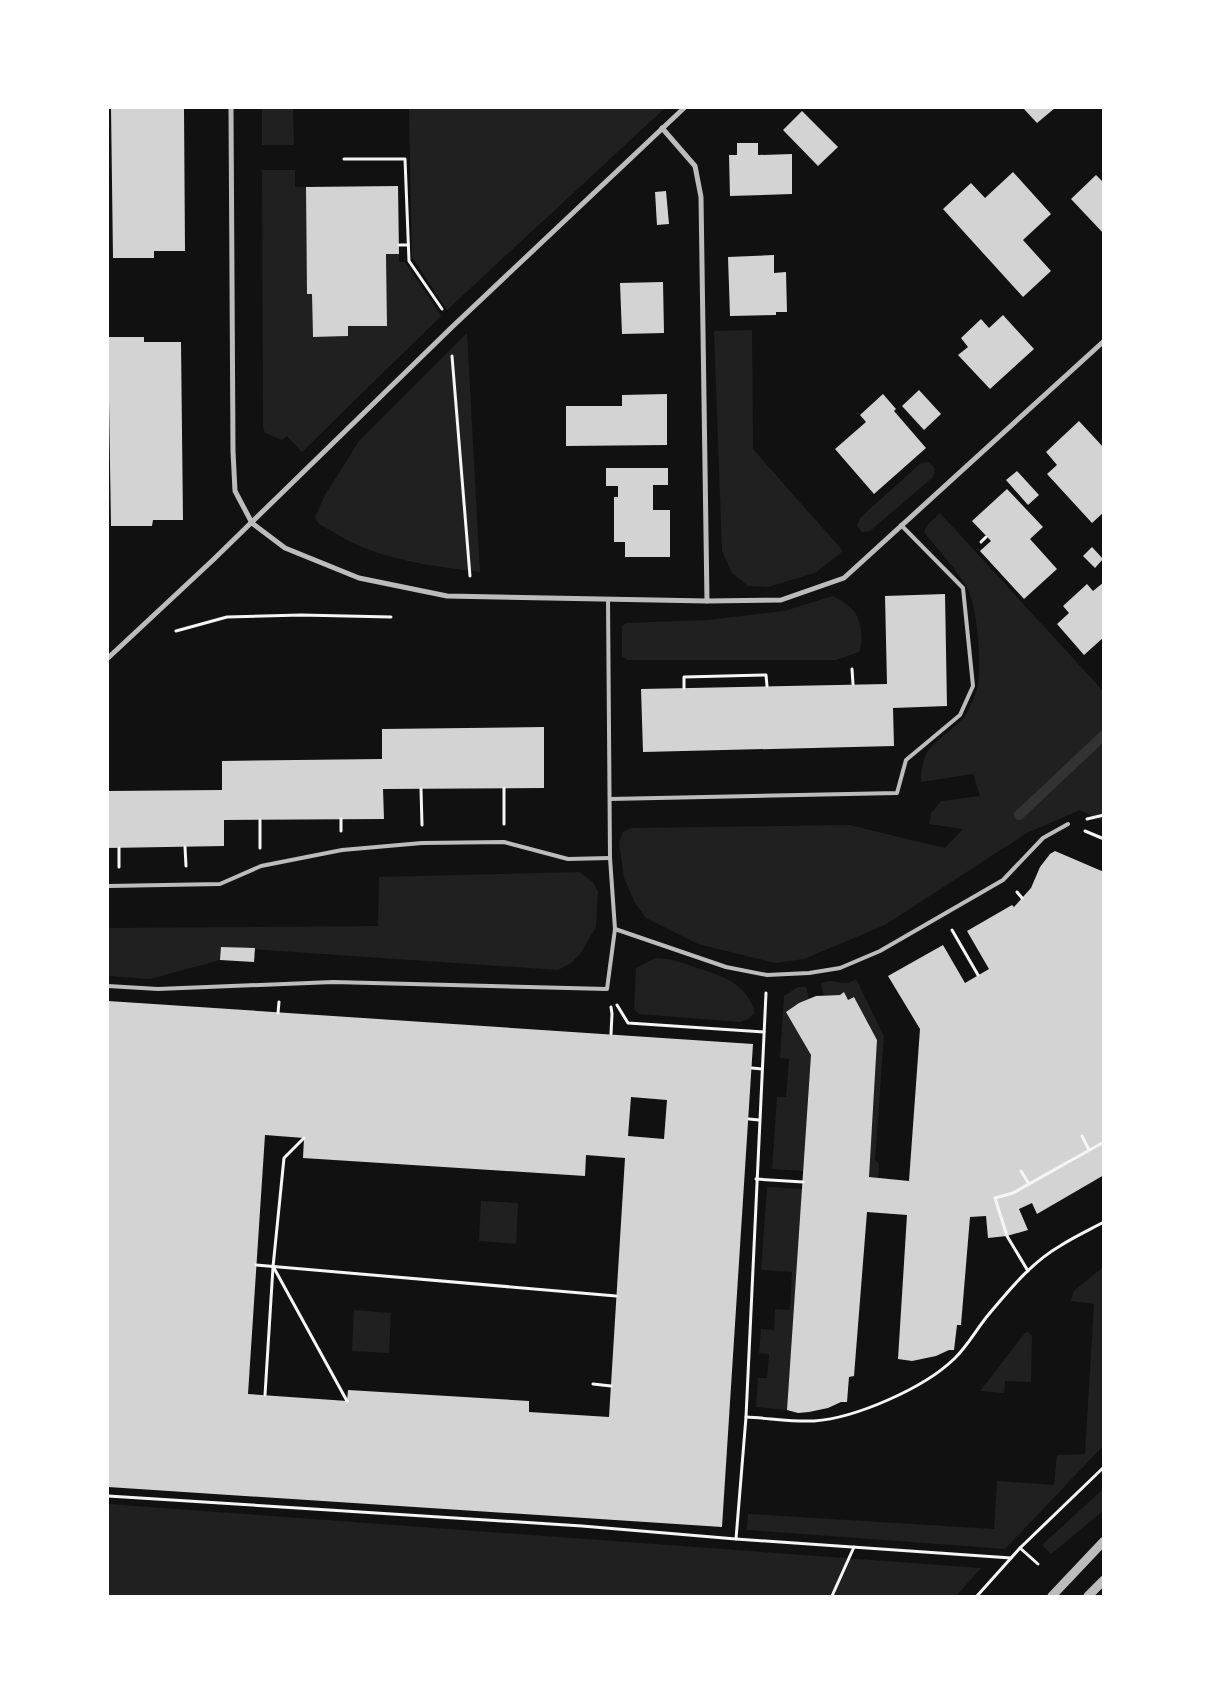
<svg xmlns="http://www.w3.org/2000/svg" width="1211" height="1704" font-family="'Varela Round',sans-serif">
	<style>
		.green { fill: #202020 }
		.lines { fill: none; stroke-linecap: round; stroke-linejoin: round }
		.stream { stroke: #333; stroke-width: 10 }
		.building { fill: #d3d3d3; fill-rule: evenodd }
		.path { stroke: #f5f5f5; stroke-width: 3 }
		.service { stroke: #bcbcbc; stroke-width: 4 }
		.minor { stroke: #bcbcbc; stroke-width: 5 }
		.tertiary { stroke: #bcbcbc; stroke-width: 9 }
	</style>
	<rect width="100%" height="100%" fill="#111"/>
	<g class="green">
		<polygon points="262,108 293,108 294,145 262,145"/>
		<polygon points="409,108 665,108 447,310 412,257"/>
		<polygon points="262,170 295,170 295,187 306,187 307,294 312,294 313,337 348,336 348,326 387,326 386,254 399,254 399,262 405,262 441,316 302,452 287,436 282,440 265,433 263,427"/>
		<polygon points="752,330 753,449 843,551 815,573 768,587 748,586 732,573 722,551 714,331"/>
		<path d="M 467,333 L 480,572 C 442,567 403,563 367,549 C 350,543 334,532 319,524 L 315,517 L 325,495 L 359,441 Z"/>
		<polygon points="929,462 935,469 933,477 870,531 862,532 857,526 860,518 921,463"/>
		<path d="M 940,513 L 1103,691 L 1103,821 L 1080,810 L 1027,833 L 885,925 L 804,959 L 775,963 L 698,944 L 646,918 L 634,901 L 624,878 L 619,842 L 623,832 L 631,828 L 849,825 L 945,848 L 963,829 L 929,824 L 931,813 L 941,801 L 980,796 L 973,774 L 921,782 C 921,740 943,742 965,716 C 969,710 978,691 978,684 C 981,660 978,607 966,586 C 955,567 938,550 924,532 L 927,525 Z"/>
		<path d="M 833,596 C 850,605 859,611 861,632 C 862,640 862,644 859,652 L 836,660 L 628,660 L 622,656 L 622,626 L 626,623 L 707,620 L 784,611 Z"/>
		<polygon points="579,872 593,882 598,891 596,927 580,954 571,963 558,970 222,947 220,960 150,979 108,976 108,928 378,926 379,877"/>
		<path d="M 655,958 C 670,958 683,963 697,968 C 722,976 747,983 755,1013 L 748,1019 L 740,1022 L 639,1014 L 634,1009 L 636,968 Z"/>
		<path d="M 856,979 L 884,1036 L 875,1160 L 879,1164 L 878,1178 L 869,1177 L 877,1040 L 854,997 L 848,1000 L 844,993 L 840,995 L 824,995 L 821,984 C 829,978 835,983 845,983 C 848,983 853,981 856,979 Z"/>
		<polygon points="798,987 806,987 809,999 811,1055 803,1171 772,1169 777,1097 786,1097 789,1059 780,1058 784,996"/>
		<polygon points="767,1187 802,1189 787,1410 756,1407 758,1378 767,1378 769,1354 759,1353 761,1329 774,1330 775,1309 790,1310 792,1272 761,1270"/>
		<polygon points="481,1201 518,1203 516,1244 479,1241"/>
		<polygon points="1102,1268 1103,1446 1005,1549 747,1530 748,1514 994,1529 997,1481 1054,1485 1057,1455 1085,1454 1094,1304 1071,1301 1073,1293 1076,1289"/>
		<polygon points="354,1310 391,1313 389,1353 352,1351"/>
		<polygon points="1028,1332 1032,1336 1031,1382 1005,1381 1004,1393 980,1391 1025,1333"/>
		<polygon points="1103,1489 1103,1511 1051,1554 1042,1545"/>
		<polygon points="108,1504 981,1568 956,1596 108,1596"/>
	</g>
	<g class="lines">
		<polyline class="stream" points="1019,815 1104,735"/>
	</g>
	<g class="building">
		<polygon points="111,108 184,108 185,251 154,251 154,258 113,258"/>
		<polygon points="1023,108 1055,108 1037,123"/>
		<polygon points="802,111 838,147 818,166 783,130"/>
		<polygon points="737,143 758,143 758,155 792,154 792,194 730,196 729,155 737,155"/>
		<polygon points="1013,172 1051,214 1023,240 1051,271 1023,297 943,209 971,183 985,198"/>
		<polygon points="1096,175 1104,183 1104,234 1071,199"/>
		<polygon points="398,186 399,254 386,254 387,326 348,326 348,336 313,337 312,294 307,294 306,187"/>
		<polygon points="666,191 669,224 657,225 655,192"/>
		<polygon points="774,255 774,273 786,272 787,312 776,312 776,315 730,316 728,257"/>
		<polygon points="663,282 664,333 622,334 620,283"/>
		<polygon points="1003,315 1034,349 990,389 958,355 968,347 961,338 981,319 989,328"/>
		<polygon points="108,337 144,337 144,342 181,342 183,520 153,520 152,526 111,526"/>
		<polygon points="919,390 941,414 924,430 902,406"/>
		<polygon points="667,394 667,445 566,446 566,406 622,406 622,395"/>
		<polygon points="883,394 896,409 894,411 926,448 874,494 835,449 866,422 860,415"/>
		<polygon points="1079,421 1104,448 1104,512 1092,523 1047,474 1057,465 1046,452"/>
		<polygon points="606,468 668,468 668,485 653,485 653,510 670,510 670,557 625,557 625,542 614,542 614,497 618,497 618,486 606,486"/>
		<polygon points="1017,471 1039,495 1028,505 1006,480"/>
		<polygon points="1007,489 1043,527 1030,539 1057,569 1024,599 980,551 991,541 972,521"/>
		<polygon points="1092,547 1103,559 1095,568 1083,556"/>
		<polygon points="1104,582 1104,637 1084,655 1057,624 1069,613 1063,606 1087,584 1093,591"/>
		<polygon points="945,594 947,706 893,708 894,746 643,752 641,689 887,684 885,596"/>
		<polygon points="544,727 544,788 383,789 384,819 224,820 224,846 108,848 108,791 222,790 222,761 382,759 382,729"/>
		<polygon points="1055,851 1104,872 1104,1175 1037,1214 1032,1203 1019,1209 1028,1230 1007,1236 988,1238 986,1216 970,1217 961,1325 957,1325 954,1350 949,1350 936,1356 912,1361 898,1359 907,1215 867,1212 854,1376 849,1377 847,1402 841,1402 828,1408 809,1412 798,1413 787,1410 811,1055 786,1012 799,1003 816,996 840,995 844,992 848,1000 854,997 877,1040 869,1177 909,1181 920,1029 888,976 943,945 965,983 989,969 967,931 1012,905 1014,907 1031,888 1040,867 1050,854"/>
		<polygon points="221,947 255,948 254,962 220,960"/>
		<path d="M 108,1001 L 753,1044 L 722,1527 L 108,1487 ZM 631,1097 L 667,1100 L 664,1139 L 628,1136 ZM 265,1135 L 304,1138 L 303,1158 L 585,1176 L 586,1155 L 625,1158 L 609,1417 L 529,1412 L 529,1401 L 348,1390 L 347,1401 L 248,1394 Z"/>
	</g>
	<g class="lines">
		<g class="path">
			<polyline points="344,159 405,159 409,261 442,309"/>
			<polyline points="399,245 408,245"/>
			<polyline points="452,356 470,576"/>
			<polyline points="981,542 986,537"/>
			<polyline points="176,631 227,617 301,615 391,617"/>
			<polyline points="852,669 853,684"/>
			<polyline points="684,688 684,677 766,675 767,686"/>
			<polyline points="504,788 504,824"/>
			<polyline points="421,789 422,825"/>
			<polyline points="341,819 341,831"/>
			<polyline points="1087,819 1104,815"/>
			<polyline points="260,820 260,848"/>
			<polyline points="1085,831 1104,839"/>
			<polyline points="185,847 186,866"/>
			<polyline points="119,848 119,867"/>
			<polyline points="1017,892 1022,898"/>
			<polyline points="952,930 978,975"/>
			<polyline points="617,1005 628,1023 764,1032"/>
			<polyline points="611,1007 612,1014 611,1034"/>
			<polyline points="278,1013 279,1002"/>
			<polyline points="752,1068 762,1069"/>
			<polyline points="749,1119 759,1120"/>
			<polyline points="1082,1136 1089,1150"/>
			<polyline points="1021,1171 1029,1184"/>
			<polyline points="756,1179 803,1182"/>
			<polyline points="256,1265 616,1296"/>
			<polyline points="274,1268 347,1401"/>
			<polyline points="1028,1271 1007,1236 995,1198 1013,1193 1104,1142"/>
			<polyline points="593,1384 611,1386"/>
			<polyline points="265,1395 273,1267 284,1158 304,1138"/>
			<path d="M 746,1417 C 768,1418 792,1422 814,1421 C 856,1418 924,1388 954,1359 C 968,1346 977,1328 989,1314 C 1010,1289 1032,1262 1060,1246 C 1074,1237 1089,1230 1104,1222"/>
			<polyline points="108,1496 582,1526 736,1539 1011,1558"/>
			<polyline points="736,1539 746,1417 766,993"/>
			<polyline points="1020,1548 1038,1564"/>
			<polyline points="832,1596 854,1547"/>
			<polyline points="977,1596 1020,1548 1104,1467"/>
		</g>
		<g class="service">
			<polyline points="610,799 897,793 906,760 960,715 973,686 963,588 901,525"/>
			<polyline points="108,886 220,884 261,866 342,850 422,843 504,842 568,859 610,858"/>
			<polyline points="615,929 726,967 767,975 809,973 840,968 880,951 1003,880 1043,838 1068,824"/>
			<polyline points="108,986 158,989 333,982 607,989 615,929 610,858 608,599"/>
		</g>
		<g class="minor">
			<polyline points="231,108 233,451 235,491 252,523 285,548 359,578 447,596 707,601 781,600 844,578 1104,341"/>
			<polyline points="662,128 695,166 701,197 707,601"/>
			<polyline points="108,658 214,559 451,328 684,108"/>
		</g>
		<g class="tertiary">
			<polyline points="1052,1596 1104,1541"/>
			<polyline points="1088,1596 1104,1580"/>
		</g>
	</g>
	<rect width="1211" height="1704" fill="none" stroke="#ffffff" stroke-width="218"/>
</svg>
